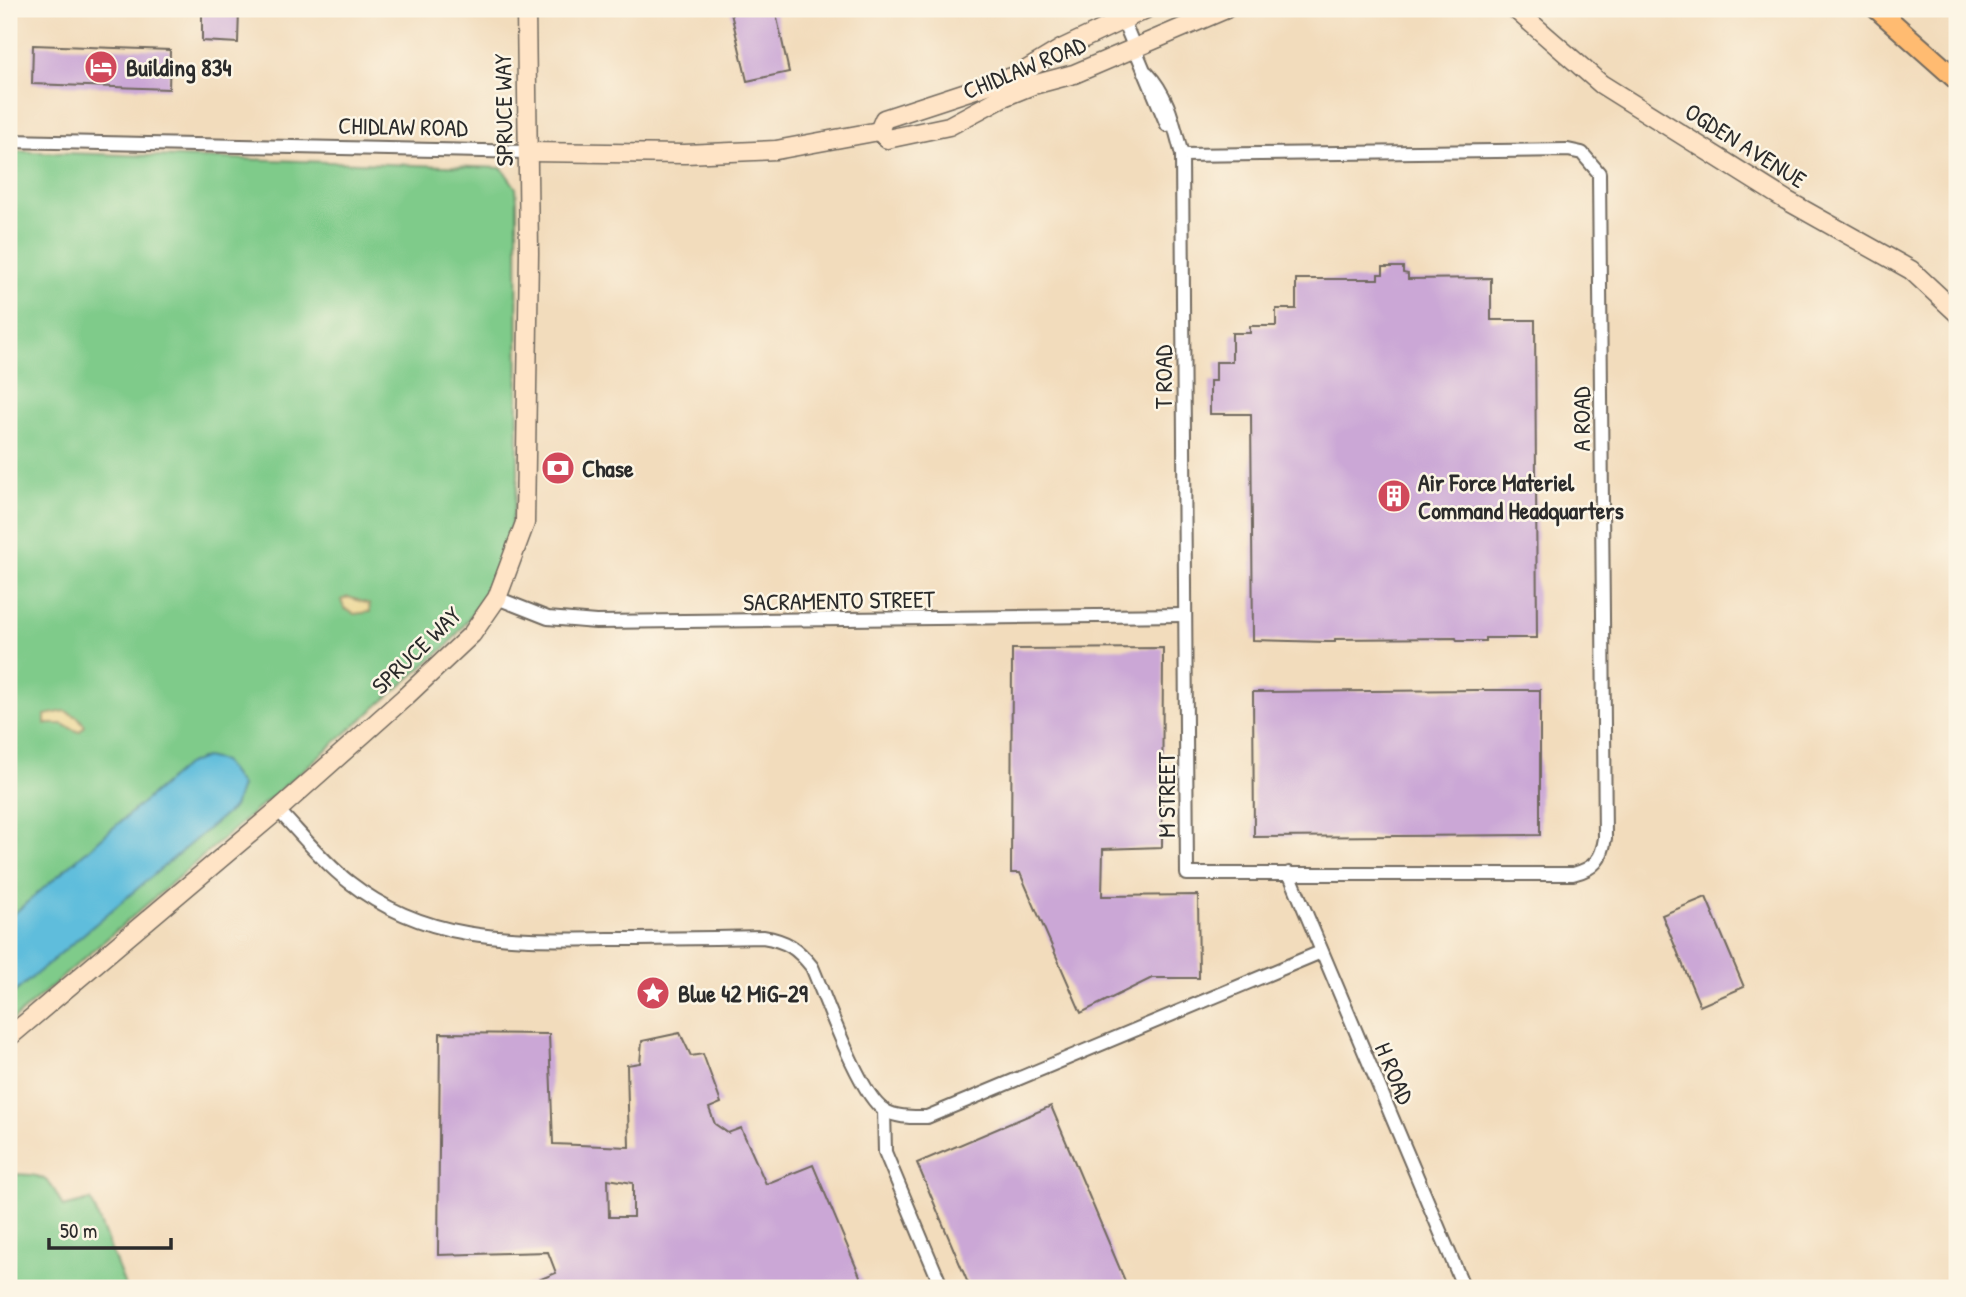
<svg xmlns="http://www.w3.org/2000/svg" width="1966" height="1297" font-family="'Patrick Hand',sans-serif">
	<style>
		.green { fill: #7fcb8a; stroke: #557b5a; stroke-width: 2 }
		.sand { fill: #eeda9e; stroke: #8c8264; stroke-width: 2 }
		.water { fill: #5ebddc; stroke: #447484; stroke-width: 2 }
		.building { fill: #cba7d6; fill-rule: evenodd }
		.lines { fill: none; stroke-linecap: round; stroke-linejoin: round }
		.street-casing { stroke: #71695e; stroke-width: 16 }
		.secondary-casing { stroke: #71695e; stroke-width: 21 }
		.primary-casing { stroke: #71695e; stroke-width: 23 }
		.street { stroke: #fff; stroke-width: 12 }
		.secondary { stroke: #ffe4c6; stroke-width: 18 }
		.primary { stroke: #ffbb71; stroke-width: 19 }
		.labels { text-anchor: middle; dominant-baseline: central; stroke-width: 5; stroke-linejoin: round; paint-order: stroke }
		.poi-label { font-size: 24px; font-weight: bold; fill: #2b2b2b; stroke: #fcf5e5; text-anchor: start }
		.street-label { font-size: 24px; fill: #2b2b2b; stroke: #fcf5e5 }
	</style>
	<rect width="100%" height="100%" fill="#fcf5e5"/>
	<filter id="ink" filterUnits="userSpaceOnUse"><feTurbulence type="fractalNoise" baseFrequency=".0143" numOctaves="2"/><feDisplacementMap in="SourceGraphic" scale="14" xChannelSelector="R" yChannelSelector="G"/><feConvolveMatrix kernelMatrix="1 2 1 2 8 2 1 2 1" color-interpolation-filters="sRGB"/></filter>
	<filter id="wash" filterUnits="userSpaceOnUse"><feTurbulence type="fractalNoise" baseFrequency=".00686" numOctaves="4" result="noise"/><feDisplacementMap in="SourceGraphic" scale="28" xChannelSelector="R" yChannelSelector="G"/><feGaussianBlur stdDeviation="1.57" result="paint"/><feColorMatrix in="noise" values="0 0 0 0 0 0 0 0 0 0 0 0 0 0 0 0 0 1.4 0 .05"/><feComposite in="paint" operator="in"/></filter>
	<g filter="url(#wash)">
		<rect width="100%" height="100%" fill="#f2dcbc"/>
		<g class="green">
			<path d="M 9,151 L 502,168 L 516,188 L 517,201 L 518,475 C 513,546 493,592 448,645 L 9,1023 Z"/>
			<path d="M 9,1174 C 44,1175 48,1175 63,1207 L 91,1200 L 126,1288 L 9,1288 Z"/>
		</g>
		<g class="sand">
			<polygon points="348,597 369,604 370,612 354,614 344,608 341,600"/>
			<polygon points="65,711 78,717 85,726 79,732 62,724 45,724 45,715"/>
		</g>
		<polygon class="water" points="205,757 223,761 241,786 234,807 9,997 9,918 186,765"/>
		<g id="blocks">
			<g class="building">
				<polygon points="202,9 239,9 238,43 202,41"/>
				<polygon points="730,9 775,9 789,72 747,81"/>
				<polygon points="33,45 170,50 169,89 32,84"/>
				<polygon points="1383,267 1403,267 1403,273 1408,274 1408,279 1491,278 1491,320 1535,320 1537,638 1485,638 1485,641 1457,641 1456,638 1335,639 1335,642 1327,642 1253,640 1251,414 1210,414 1210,381 1216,381 1216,362 1232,362 1232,333 1250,333 1250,326 1276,326 1276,309 1296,309 1296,279 1378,279 1378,274 1383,274"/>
				<polygon points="1163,648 1162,847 1103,849 1102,896 1198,895 1199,978 1152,978 1081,1013 1020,873 1011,873 1012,649"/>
				<polygon points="1477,690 1540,690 1540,835 1254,837 1253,692"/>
				<polygon points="1706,897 1744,987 1700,1006 1662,915"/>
				<path d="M 440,1033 L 549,1034 L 553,1144 L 629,1147 L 627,1065 L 640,1063 L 642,1041 L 680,1033 L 691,1056 L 703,1054 L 721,1103 L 709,1108 L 715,1124 L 728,1133 L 741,1128 L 766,1184 L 813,1165 L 865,1288 L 519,1288 L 556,1273 L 548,1252 L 438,1255 ZM 608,1179 L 633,1183 L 633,1217 L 609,1217 Z"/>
				<polygon points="1051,1106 1128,1288 970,1288 917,1163"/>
			</g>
		</g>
	</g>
	<g filter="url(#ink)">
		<use href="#blocks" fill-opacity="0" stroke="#71695e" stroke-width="2"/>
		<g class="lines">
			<defs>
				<g id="street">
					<polyline points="1123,20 1167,125"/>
					<path d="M 1147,73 C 1169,96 1174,126 1182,155 L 1187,874 L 1573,874 C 1594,869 1602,859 1605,838 L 1599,173 L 1582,153 L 1568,150 L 1182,155"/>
					<polyline points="9,141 529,152"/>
					<polyline points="497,598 548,618 596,622 1185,615"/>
					<path d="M 278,810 C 301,834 323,862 349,882 C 428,944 514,940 608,939 C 660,939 712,938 763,937 C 787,941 797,948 812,967 C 825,997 860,1096 884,1110 C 897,1118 912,1117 927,1117 L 1321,952"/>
					<polyline points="1289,873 1464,1288"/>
					<polyline points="884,1110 885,1152 942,1288"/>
				</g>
				<g id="secondary">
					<polyline points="1515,9 1601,84 1786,200 1911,270 1957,313"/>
					<polyline points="879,131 887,139 949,126 1001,98 1033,85 1074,74 1226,9"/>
					<polyline points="879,131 884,119 1018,75 1061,49 1146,9"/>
					<polyline points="529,152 685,154 776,150 879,131"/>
					<polyline points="9,1037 278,810 404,698 472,634 497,598 525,523 529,253 526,9"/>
				</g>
				<polyline id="primary" points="1877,9 1957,80"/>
			</defs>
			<use href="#street" class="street-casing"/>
			<use href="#secondary" class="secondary-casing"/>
			<use href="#primary" class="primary-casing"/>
			<use href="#street" class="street"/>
			<use href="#secondary" class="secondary"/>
			<use href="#primary" class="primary"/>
		</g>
	</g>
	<defs>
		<symbol id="hotel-disc" viewBox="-11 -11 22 22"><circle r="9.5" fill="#d1495b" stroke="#fcf5e5"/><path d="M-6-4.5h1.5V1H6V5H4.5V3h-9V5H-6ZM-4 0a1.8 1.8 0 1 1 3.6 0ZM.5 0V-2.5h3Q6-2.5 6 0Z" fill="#fff"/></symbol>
		<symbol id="bank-disc" viewBox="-11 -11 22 22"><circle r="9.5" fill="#d1495b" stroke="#fcf5e5"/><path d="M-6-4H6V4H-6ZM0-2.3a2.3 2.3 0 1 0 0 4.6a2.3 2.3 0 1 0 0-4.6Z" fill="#fff"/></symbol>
		<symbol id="building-disc" viewBox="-11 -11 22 22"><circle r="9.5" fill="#d1495b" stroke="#fcf5e5"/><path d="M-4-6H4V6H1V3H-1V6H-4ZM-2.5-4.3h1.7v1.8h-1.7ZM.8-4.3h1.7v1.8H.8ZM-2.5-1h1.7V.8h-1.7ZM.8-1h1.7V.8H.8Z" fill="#fff"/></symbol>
		<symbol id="sight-disc" viewBox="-11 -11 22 22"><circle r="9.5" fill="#d1495b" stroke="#fcf5e5"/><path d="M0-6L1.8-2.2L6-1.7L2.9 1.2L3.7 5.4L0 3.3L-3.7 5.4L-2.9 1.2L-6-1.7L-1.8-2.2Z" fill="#fff"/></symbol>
	</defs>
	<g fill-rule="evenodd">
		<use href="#hotel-disc" x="82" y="48" width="38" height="38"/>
		<use href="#bank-disc" x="539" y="449" width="38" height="38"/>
		<use href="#building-disc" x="1375" y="477" width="38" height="38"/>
		<use href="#sight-disc" x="634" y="974" width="38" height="38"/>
	</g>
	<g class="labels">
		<g class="poi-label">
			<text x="126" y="67">Building 834</text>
			<text x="582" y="468">Chase</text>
			<text x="1418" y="482">Air Force Materiel<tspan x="1418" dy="28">Command Headquarters</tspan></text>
			<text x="678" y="993">Blue 42 MiG-29</text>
		</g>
		<g class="street-label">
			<text transform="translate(1024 67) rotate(-22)">CHIDLAW ROAD</text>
			<text transform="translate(503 110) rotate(-91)">SPRUCE WAY</text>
			<text transform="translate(403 126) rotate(1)">CHIDLAW ROAD</text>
			<text transform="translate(1746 145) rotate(32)">OGDEN AVENUE</text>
			<text transform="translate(1163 377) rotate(-90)">T ROAD</text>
			<text transform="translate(1581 419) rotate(-90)">A ROAD</text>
			<text transform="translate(839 600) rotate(-1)">SACRAMENTO STREET</text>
			<text transform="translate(416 650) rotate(-44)">SPRUCE WAY</text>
			<text transform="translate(1166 795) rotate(-90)">M STREET</text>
			<text transform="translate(1395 1073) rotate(67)">H ROAD</text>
		</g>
	</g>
	<rect width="1966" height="1297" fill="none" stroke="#fcf5e5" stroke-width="35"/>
	<path d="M49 1238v10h122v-10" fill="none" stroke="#2b2b2b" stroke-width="3.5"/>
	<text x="60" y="1238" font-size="21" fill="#2b2b2b" stroke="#fcf5e5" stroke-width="5" paint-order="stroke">50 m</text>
</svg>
